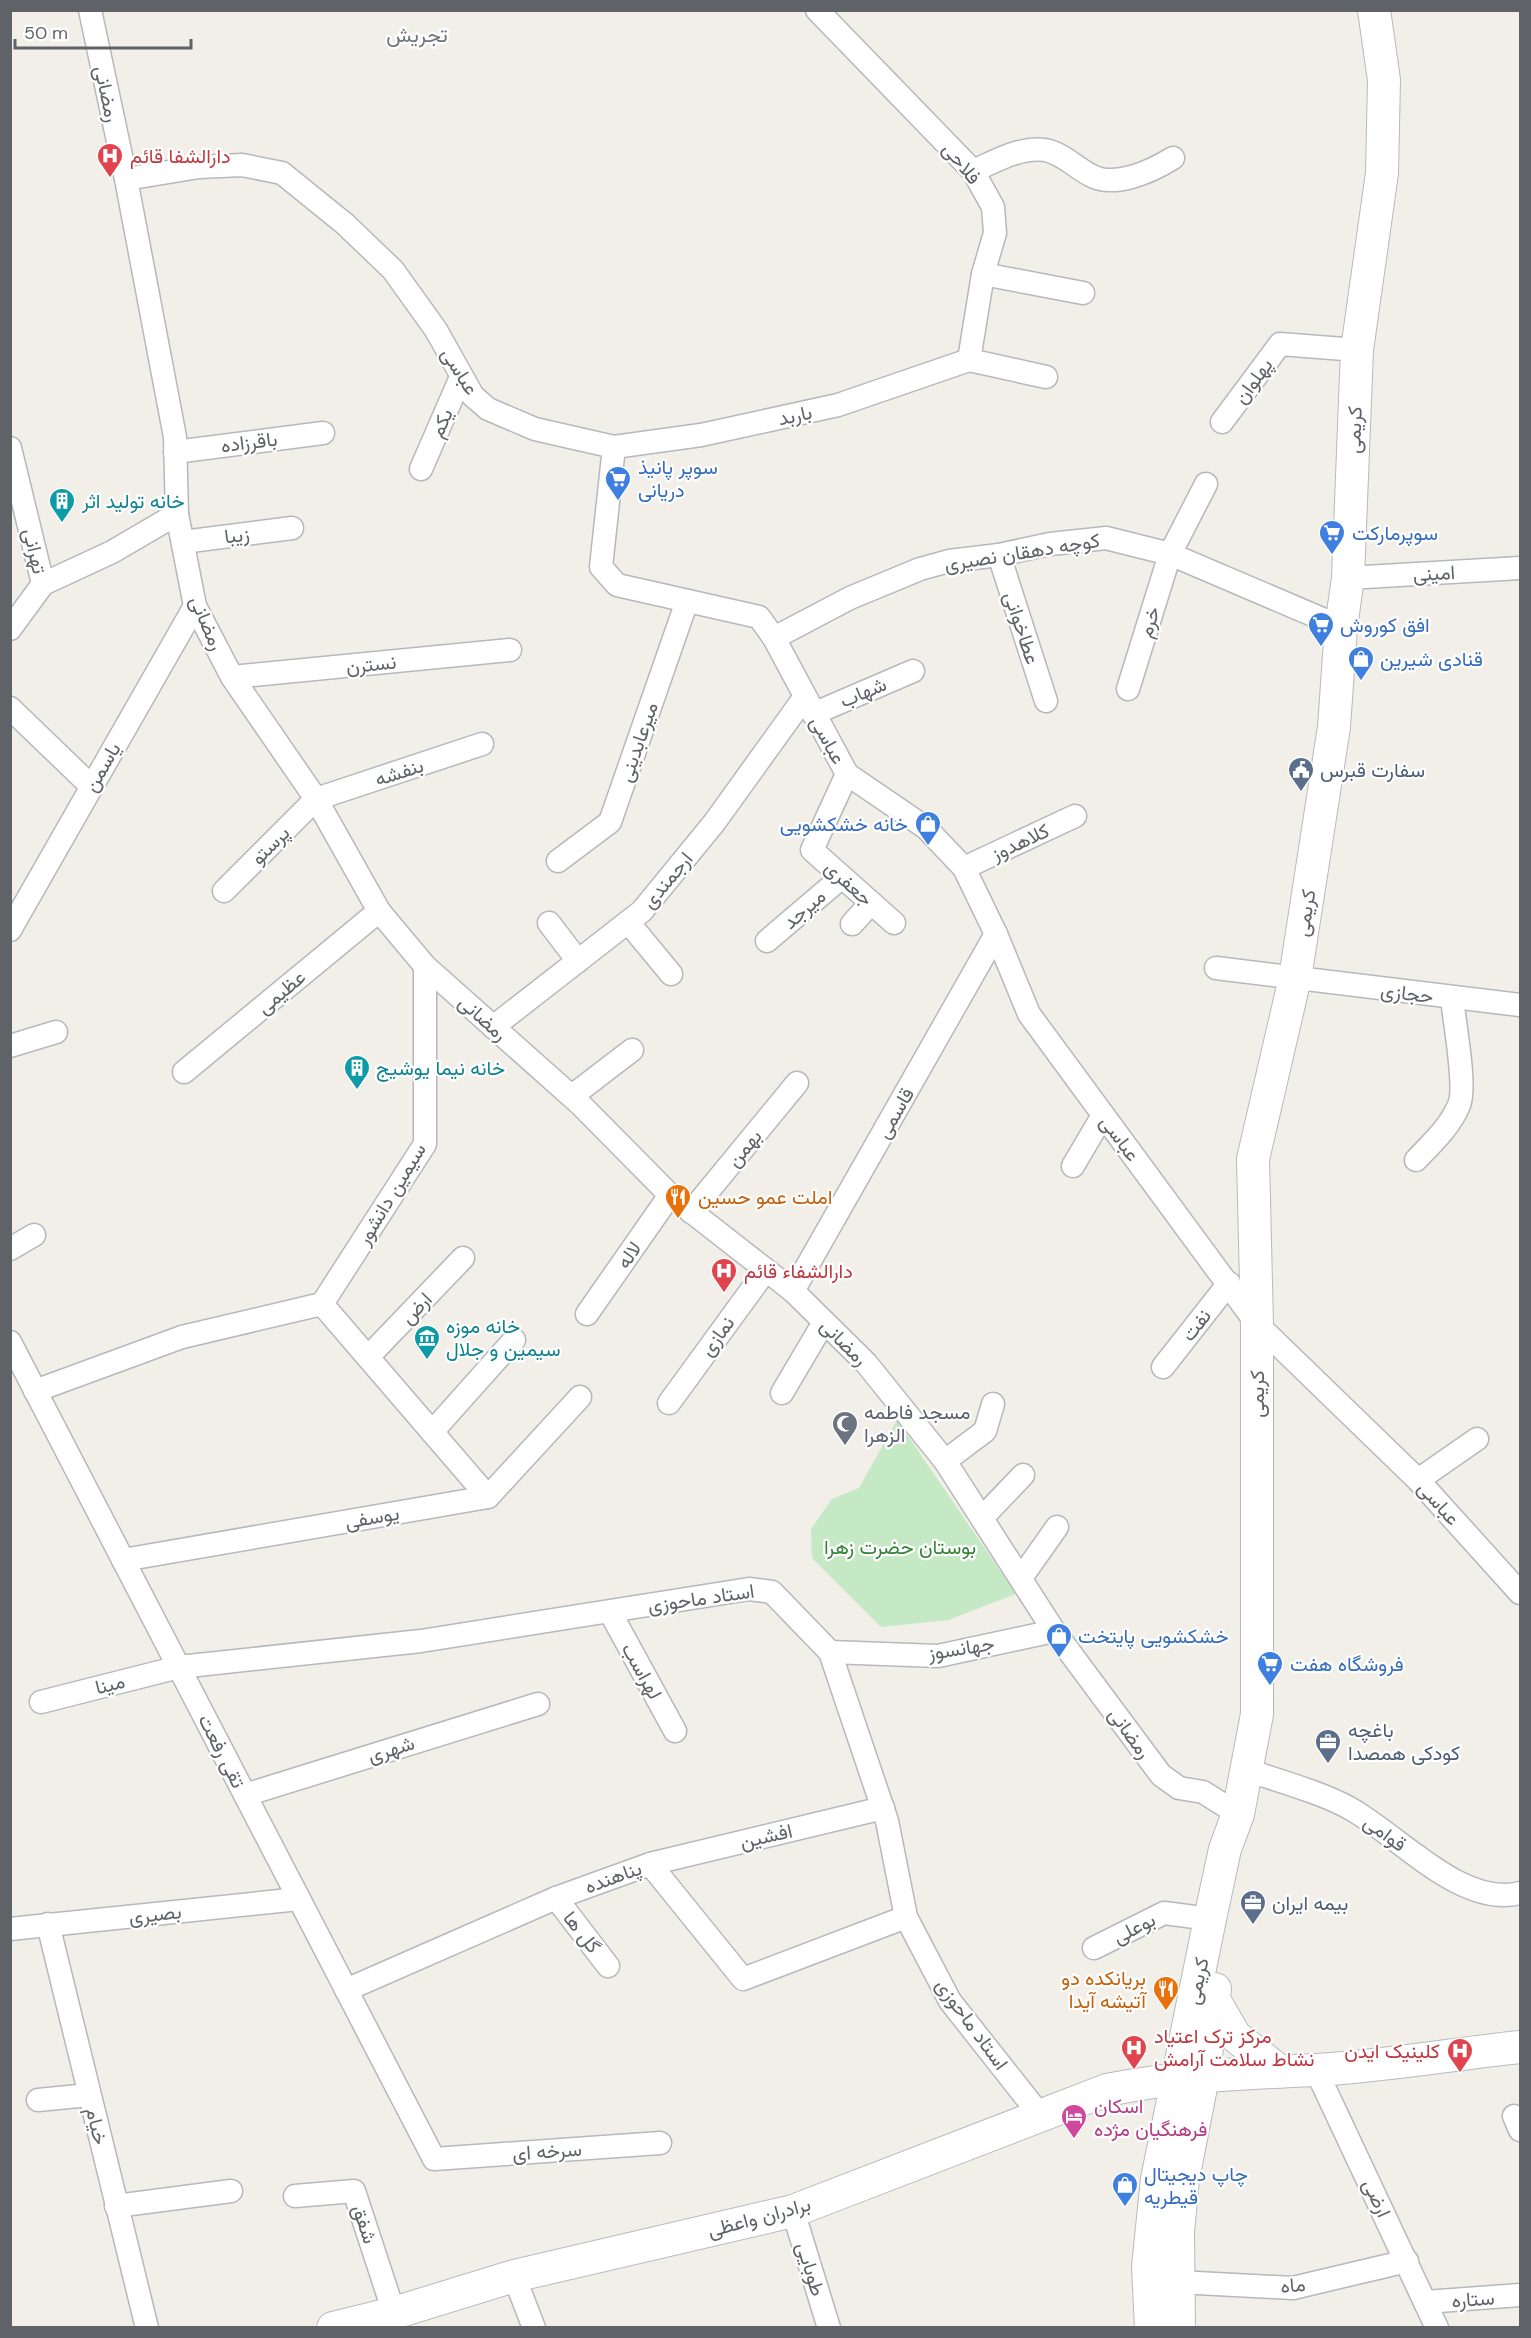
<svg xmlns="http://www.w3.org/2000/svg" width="1531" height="2338" font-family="'DM Sans',Vazirmatn,sans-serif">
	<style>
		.green { fill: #c5e8c5 }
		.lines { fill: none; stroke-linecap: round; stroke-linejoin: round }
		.street-casing { stroke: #b5b8bc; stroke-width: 25 }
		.secondary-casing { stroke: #b6babf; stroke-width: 34 }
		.street { stroke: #fff; stroke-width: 22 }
		.secondary { stroke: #fff; stroke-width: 32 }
		.labels { text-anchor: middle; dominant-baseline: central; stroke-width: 4.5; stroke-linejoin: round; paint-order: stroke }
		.street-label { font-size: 20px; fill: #5f6368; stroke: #fff }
		.health-label { font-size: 20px; fill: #be3a42; stroke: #fff; text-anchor: start }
		.shop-label { font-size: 20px; fill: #366cbe; stroke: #fff; text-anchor: start }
		.culture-label { font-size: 20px; fill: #0d838f; stroke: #fff; text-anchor: start }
		.service-label { font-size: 20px; fill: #4e5e75; stroke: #fff; text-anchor: start }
		.food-label { font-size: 20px; fill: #c56008; stroke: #fff; text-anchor: start }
		.worship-label { font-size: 20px; fill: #5b616d; stroke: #fff; text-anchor: start }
		.park-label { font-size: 20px; fill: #348238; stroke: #fff }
		.hotel-label { font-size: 20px; fill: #b23c85; stroke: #fff; text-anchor: start }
		.neighbourhood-label { font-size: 21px; fill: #70757a; stroke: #fff }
	</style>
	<rect width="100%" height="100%" fill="#f1efe8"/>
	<polygon class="green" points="897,1420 1016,1594 948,1620 881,1627 812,1558 811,1529 832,1499 859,1488"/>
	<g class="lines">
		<defs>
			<g id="street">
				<polyline points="90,10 126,179 175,437 177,514 195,606 232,677 316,799 379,911 425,966 580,1104 670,1195 793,1291 866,1363 945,1461 1054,1631 1161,1775 1179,1788 1203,1792 1238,1814"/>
				<polyline points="817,10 973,171 993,207 995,233 983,274 969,360"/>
				<path d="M 973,171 C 994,162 1021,146 1045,150 C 1062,153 1075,167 1090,175 C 1114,189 1152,171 1173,158"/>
				<polyline points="126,179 199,167 242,165 282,173 345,224 393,270 436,330 473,396 488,409 535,429 614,447 601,567 617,585 759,617 774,638 847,774 926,828 964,868 996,934 1029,1014 1257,1324 1418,1480 1520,1593"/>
				<polyline points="983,274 1083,293"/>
				<polyline points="969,360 1046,377"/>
				<polyline points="1222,422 1280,344 1357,350"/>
				<polyline points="614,447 701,435 838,405 969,360"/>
				<polyline points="10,448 43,584"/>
				<polyline points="175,452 323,433"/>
				<polyline points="421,469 461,377"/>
				<polyline points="183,542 292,528"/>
				<polyline points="999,555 1046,701"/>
				<polyline points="1348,578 1520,568"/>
				<polyline points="10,629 43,584 112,552 177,514"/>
				<polyline points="774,638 850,598 920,569 949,561 999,555 1050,544 1106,538 1170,554 1341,627"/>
				<polyline points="232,677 510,650"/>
				<polyline points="1128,689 1170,554 1206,484"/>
				<polyline points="10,708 91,786"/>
				<polyline points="813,714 913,671"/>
				<polyline points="847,774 812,850 894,923"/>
				<polyline points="558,861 610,822 687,601"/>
				<polyline points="964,868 1075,816"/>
				<polyline points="224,891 316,799 482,744"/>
				<polyline points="628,922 671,974"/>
				<polyline points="549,923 578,961"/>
				<polyline points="852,924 871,903"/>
				<polyline points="10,930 195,606"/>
				<polyline points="767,941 842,877"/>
				<polyline points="1216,968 1520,1005"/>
				<polyline points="493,1027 642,911 714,823 804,698"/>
				<polyline points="10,1046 56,1032"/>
				<polyline points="184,1072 379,911"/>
				<polyline points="572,1096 632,1050"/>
				<path d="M 1416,1160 C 1432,1143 1450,1127 1459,1105 C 1467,1087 1454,1021 1452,998"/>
				<polyline points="1073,1166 1103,1115"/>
				<polyline points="691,1212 797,1083"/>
				<polyline points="10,1249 34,1235"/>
				<polyline points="793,1291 996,934"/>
				<polyline points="322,1304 488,1497"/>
				<polyline points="587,1314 670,1195"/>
				<polyline points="10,1342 434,2159 660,2143"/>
				<polyline points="368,1357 463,1258"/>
				<polyline points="1163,1367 1229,1283"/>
				<polyline points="35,1391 182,1337 322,1304 425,1144 425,966"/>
				<polyline points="782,1393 824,1322"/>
				<polyline points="669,1403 766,1270"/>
				<polyline points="432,1432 514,1340"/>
				<polyline points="945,1461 985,1431 993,1404"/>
				<polyline points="1418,1480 1477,1439"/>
				<polyline points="982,1518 1023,1475"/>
				<polyline points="123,1560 488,1497 580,1397"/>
				<polyline points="1021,1578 1057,1527"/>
				<polyline points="610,1612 675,1731"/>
				<polyline points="830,1652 938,1656 1054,1631"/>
				<polyline points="41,1702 179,1667 421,1641 749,1589 772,1592 830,1652 887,1821 906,1917 950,2001 1040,2115"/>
				<path d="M 1247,1770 C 1279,1781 1323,1793 1351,1809 C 1399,1836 1462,1908 1520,1893"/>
				<polyline points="245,1795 538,1704"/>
				<polyline points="650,1864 743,1979 906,1917"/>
				<polyline points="556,1898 608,1966"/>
				<polyline points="48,1924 147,2328"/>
				<polyline points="10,1929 299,1899"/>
				<polyline points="1094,1948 1164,1913 1210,1919"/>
				<polyline points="346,1990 556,1898 650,1864 883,1808"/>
				<polyline points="1316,2070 1437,2328"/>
				<polyline points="38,2100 89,2095"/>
				<polyline points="1514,2116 1520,2130"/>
				<polyline points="295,2196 354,2191 394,2313"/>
				<polyline points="116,2206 231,2191"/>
				<polyline points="793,2211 829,2328"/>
				<polyline points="514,2276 534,2328"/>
				<polyline points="1178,2282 1293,2288 1407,2261"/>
				<polyline points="1425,2302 1520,2295"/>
			</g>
			<g id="secondary">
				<polyline points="1213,1998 1235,2036 1278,2070"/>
				<path d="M 333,2328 L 394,2313 L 514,2276 L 793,2211 L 1107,2090 C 1176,2076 1246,2073 1316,2070 C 1384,2066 1453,2054 1520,2047"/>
				<polyline points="1151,2328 1148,2267 1157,2179 1210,1919 1225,1849 1238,1814 1257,1714 1257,1324 1253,1159 1295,978 1334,727 1341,627 1348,578 1357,350 1382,173 1384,80 1374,10"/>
				<polyline points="1179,2328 1178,2232 1183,2179 1203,2077 1215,1989"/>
			</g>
		</defs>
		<use href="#street" class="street-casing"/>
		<use href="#secondary" class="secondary-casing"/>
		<use href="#street" class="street"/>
		<use href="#secondary" class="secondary"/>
	</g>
	<defs>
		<symbol id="hospital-pin" viewBox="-11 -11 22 30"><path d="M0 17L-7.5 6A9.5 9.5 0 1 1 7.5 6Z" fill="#e0444e" stroke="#fff"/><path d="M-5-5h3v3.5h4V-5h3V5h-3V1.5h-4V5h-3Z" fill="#fff"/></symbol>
		<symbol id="supermarket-pin" viewBox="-11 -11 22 30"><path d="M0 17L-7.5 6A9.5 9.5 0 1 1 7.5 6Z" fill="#3f7fe0" stroke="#fff"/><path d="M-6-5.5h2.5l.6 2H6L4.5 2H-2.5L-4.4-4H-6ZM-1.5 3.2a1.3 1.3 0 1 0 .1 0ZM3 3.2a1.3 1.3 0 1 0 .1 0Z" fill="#fff"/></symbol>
		<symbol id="building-pin" viewBox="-11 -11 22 30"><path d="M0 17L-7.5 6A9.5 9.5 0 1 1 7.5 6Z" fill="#0f9aa8" stroke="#fff"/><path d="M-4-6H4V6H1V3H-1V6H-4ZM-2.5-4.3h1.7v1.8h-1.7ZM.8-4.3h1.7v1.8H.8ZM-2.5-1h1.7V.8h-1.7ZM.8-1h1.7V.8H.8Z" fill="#fff"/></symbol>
		<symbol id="shop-pin" viewBox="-11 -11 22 30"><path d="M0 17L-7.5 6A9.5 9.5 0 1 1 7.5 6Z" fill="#3f7fe0" stroke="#fff"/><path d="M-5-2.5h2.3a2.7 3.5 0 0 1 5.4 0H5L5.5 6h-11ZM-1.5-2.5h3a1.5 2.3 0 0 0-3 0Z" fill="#fff"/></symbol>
		<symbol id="civic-pin" viewBox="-11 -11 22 30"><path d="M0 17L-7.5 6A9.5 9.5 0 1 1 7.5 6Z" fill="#5c6f8a" stroke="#fff"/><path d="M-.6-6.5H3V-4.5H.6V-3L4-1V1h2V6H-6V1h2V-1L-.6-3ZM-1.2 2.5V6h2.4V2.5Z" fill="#fff"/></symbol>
		<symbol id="restaurant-pin" viewBox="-11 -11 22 30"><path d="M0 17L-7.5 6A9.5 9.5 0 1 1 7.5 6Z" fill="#e8710a" stroke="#fff"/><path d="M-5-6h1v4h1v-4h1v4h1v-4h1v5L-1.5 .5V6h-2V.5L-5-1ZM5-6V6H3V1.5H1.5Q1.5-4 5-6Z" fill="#fff"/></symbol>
		<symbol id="museum-pin" viewBox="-11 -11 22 30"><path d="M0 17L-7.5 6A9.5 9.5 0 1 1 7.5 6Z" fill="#0f9aa8" stroke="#fff"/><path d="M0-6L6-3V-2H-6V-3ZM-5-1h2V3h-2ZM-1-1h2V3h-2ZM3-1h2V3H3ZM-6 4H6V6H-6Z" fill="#fff"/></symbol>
		<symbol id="mosque-pin" viewBox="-11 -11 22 30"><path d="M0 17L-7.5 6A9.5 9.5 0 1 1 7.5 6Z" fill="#6b7280" stroke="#fff"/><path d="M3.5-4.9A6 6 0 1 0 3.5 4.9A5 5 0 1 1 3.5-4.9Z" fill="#fff"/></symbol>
		<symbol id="office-pin" viewBox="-11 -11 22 30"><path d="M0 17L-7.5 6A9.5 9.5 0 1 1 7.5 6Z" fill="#5c6f8a" stroke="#fff"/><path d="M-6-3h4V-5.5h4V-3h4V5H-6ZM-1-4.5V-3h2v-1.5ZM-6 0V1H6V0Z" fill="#fff"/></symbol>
		<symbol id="hotel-pin" viewBox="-11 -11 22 30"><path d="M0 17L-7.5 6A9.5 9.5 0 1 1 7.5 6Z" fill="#d1479c" stroke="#fff"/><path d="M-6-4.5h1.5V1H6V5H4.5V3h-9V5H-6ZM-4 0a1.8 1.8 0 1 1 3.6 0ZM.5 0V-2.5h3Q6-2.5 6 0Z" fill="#fff"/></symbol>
	</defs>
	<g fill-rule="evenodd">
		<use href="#hospital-pin" x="95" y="141" width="30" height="40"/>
		<use href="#supermarket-pin" x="603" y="464" width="30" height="40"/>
		<use href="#building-pin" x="47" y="486" width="30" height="40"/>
		<use href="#supermarket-pin" x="1317" y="518" width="30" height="40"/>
		<use href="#supermarket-pin" x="1306" y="610" width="30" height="40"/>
		<use href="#shop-pin" x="1346" y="644" width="30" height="40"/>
		<use href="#civic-pin" x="1286" y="755" width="30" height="40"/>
		<use href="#shop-pin" x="913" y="809" width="30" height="40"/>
		<use href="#building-pin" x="342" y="1053" width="30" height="40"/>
		<use href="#restaurant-pin" x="663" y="1182" width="30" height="40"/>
		<use href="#hospital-pin" x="709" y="1256" width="30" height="40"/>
		<use href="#museum-pin" x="412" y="1323" width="30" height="40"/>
		<use href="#mosque-pin" x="830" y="1409" width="30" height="40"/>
		<use href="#shop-pin" x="1044" y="1621" width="30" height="40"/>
		<use href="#supermarket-pin" x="1255" y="1649" width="30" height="40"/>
		<use href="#office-pin" x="1313" y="1727" width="30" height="40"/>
		<use href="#office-pin" x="1238" y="1888" width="30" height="40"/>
		<use href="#restaurant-pin" x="1151" y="1974" width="30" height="40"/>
		<use href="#hospital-pin" x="1119" y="2033" width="30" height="40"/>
		<use href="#hospital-pin" x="1445" y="2036" width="30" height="40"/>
		<use href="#hotel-pin" x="1059" y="2102" width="30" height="40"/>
		<use href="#shop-pin" x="1110" y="2170" width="30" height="40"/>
	</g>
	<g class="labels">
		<g class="street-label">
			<text transform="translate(107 94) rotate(78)">رمضانی</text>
			<text transform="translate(962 163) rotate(51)">فلاحی</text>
			<text transform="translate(460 371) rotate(58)">عباسی</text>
			<text transform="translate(1253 381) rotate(-54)">پهلوان</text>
			<text transform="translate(795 415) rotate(-12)">باربد</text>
			<text transform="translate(441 423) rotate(-67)">یکم</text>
			<text transform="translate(1354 430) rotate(-88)">کریمی</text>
			<text transform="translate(249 442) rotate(-7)">باقرزاده</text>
			<text transform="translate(237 535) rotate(-7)">زیبا</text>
			<text transform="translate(35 551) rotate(77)">تهرانی</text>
			<text transform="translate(1022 552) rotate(-9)">کوچه دهقان نصیری</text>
			<text transform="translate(1434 573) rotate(-3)">امینی</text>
			<text transform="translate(1149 622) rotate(-73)">خرم</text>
			<text transform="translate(207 623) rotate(67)">رمضانی</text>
			<text transform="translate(1022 628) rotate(72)">عطاخوانی</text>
			<text transform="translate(371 664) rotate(-6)">نسترن</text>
			<text transform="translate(863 692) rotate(-23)">شهاب</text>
			<text transform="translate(828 740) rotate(61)">عباسی</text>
			<text transform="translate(638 742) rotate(-71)">میرعابدینی</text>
			<text transform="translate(102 767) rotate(-60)">یاسمن</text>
			<text transform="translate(399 772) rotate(-18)">بنفشه</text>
			<text transform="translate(1020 842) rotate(-25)">کلاهدوز</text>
			<text transform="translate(270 845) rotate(-45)">پرستو</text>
			<text transform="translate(667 880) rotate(-50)">ارجمندی</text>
			<text transform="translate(849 883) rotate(42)">جعفری</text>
			<text transform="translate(804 909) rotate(-41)">میرجد</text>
			<text transform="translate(1305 913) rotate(-81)">کریمی</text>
			<text transform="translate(281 992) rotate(-40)">عظیمی</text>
			<text transform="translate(1407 993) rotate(7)">حجازی</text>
			<text transform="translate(483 1018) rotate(42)">رمضانی</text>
			<text transform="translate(895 1113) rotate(-60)">قاسمی</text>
			<text transform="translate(1120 1138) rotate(53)">عباسی</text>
			<text transform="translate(744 1148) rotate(-50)">بهمن</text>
			<text transform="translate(391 1194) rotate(-59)">سیمین دانشور</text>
			<text transform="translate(629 1255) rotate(-55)">لاله</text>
			<text transform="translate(416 1308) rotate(-46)">ارض</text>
			<text transform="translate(1196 1325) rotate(-52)">نفت</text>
			<text transform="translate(717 1336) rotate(-54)">نمازی</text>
			<text transform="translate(844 1342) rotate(45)">رمضانی</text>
			<text transform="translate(1257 1394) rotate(-90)">کریمی</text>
			<text transform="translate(1439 1503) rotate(48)">عباسی</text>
			<text transform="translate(372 1517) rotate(-10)">یوسفی</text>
			<text transform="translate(701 1598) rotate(-8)">استاد ماحوزی</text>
			<text transform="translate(961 1648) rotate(-9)">جهانسوز</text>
			<text transform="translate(642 1671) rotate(61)">لهراسب</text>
			<text transform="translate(110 1684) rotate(-14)">مینا</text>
			<text transform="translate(1130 1733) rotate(54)">رمضانی</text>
			<text transform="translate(391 1749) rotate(-17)">شهری</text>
			<text transform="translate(222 1751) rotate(63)">تقی رفعت</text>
			<text transform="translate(1385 1833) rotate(36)">قوامی</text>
			<text transform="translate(766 1836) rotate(-13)">افشین</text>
			<text transform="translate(613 1877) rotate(-20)">پناهنده</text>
			<text transform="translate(155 1914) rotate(-6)">بصیری</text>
			<text transform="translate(1134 1928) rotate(-27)">بوعلی</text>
			<text transform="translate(582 1932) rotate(52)">گل ها</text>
			<text transform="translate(1197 1981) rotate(-78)">کریمی</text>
			<text transform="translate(972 2024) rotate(54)">استاد ماحوزی</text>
			<text transform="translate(97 2126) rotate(76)">خیام</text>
			<text transform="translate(547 2151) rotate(-4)">سرخه ای</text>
			<text transform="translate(1377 2198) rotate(65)">ارضی</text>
			<text transform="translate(759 2217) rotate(-15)">برادران واعظی</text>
			<text transform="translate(365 2224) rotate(72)">شفق</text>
			<text transform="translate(811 2269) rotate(73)">طوبایی</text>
			<text transform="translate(1293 2285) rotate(-5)">ماه</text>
			<text transform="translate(1473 2299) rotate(-4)">ستاره</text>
		</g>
		<g class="health-label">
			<text x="130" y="156">دارالشفا قائم</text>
			<text x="744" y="1271">دارالشفاء قائم</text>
			<text x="1154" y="2036">مرکز ترک اعتیاد<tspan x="1154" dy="23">نشاط سلامت آرامش</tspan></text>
			<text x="1440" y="2051" text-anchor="end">کلینیک ایدن</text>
		</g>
		<g class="shop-label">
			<text x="638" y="467">سوپر پانیذ<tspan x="638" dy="23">دریانی</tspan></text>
			<text x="1352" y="533">سوپرمارکت</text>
			<text x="1340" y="625">افق کوروش</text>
			<text x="1380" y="659">قنادی شیرین</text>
			<text x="908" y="824" text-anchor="end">خانه خشکشویی</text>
			<text x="1078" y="1636">خشکشویی پايتخت</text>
			<text x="1290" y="1664">فروشگاه هفت</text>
			<text x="1144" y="2174">چاپ دیجیتال<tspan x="1144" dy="23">قیطریه</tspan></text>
		</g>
		<g class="culture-label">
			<text x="82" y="501">خانه تولید اثر</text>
			<text x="376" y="1068">خانه نیما یوشیج</text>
			<text x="446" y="1326">خانه موزه<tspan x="446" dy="23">سیمین و جلال</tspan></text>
		</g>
		<g class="service-label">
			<text x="1320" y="770">سفارت قبرس</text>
			<text x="1348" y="1730">باغچه<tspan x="1348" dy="23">کودکی همصدا</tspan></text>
			<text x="1272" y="1903">بیمه ایران</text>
		</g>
		<g class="food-label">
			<text x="698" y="1197">املت عمو حسین</text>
			<text x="1146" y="1978" text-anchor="end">بریانکده دو<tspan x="1146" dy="23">آتیشه آیدا</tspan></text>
		</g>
		<g class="worship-label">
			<text x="864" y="1412">مسجد فاطمه<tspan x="864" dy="23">الزهرا</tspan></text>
		</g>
		<g class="park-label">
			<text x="900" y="1547">بوستان حضرت زهرا</text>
		</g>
		<g class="hotel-label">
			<text x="1094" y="2106">اسکان<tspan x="1094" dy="23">فرهنگیان مژده</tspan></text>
		</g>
		<g class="neighbourhood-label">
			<text x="417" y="35">تجریش</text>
		</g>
	</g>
	<rect width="1531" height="2338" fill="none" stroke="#5f6368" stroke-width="24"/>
	<path d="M15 39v9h176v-9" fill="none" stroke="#5f6368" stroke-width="3"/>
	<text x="24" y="39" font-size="18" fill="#5f6368" stroke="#ffffff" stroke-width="4.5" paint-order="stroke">50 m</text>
</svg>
